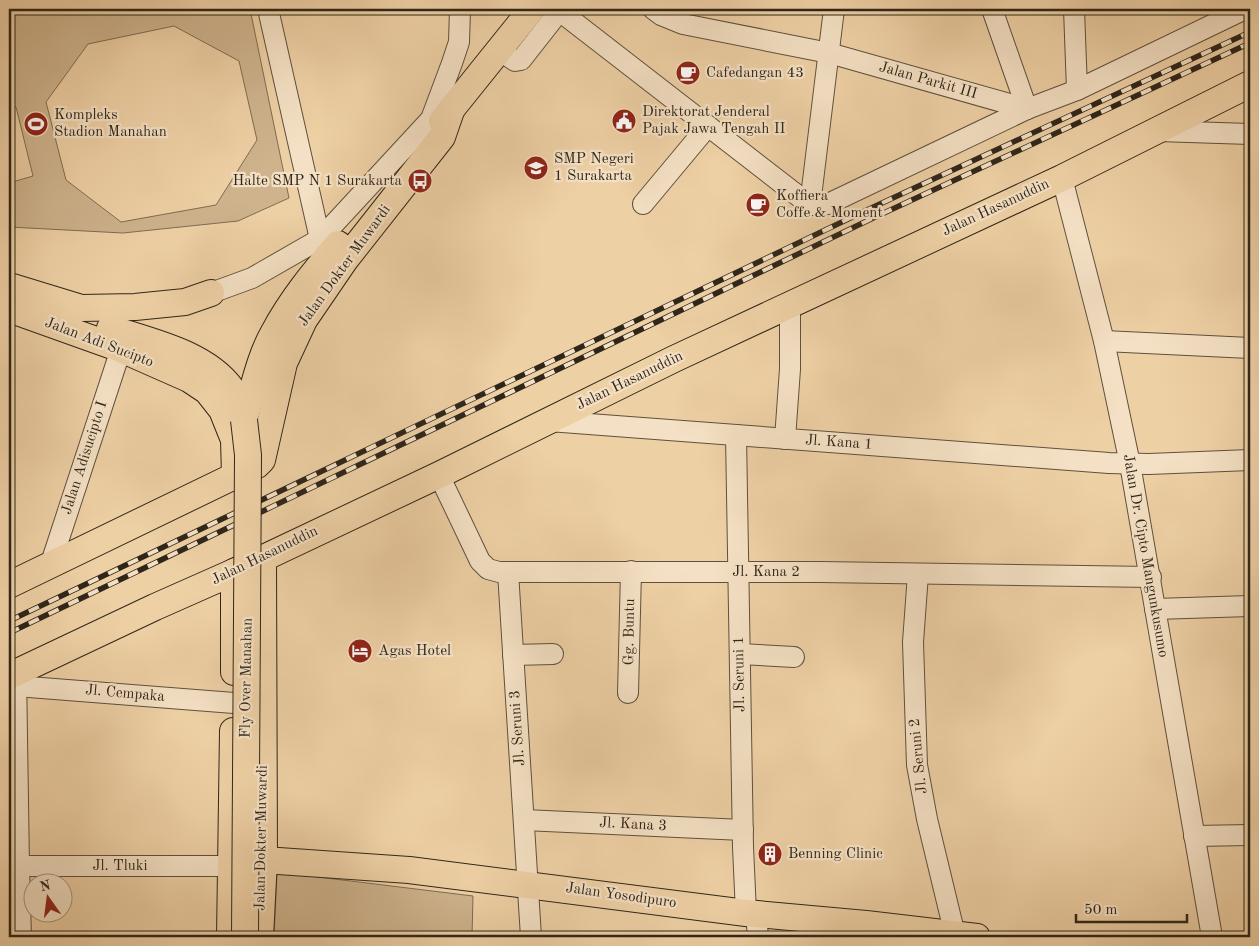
<svg xmlns="http://www.w3.org/2000/svg" width="1259" height="946" font-family="'Old Standard TT',serif">
	<style>
		.garden { fill: #ceb38d; stroke: #7e6c54; fill-rule: evenodd }
		.lines { fill: none; stroke-linecap: round; stroke-linejoin: round }
		.minor-casing { stroke: #5f503d; stroke-width: 22 }
		.major-casing { stroke: #2f261a; stroke-width: 28 }
		.minor { stroke: #f4e0c4; stroke-width: 20 }
		.major { stroke: #eed0a5; stroke-width: 26 }
		.rail-casing { stroke: #2f261a; stroke-width: 5.5 }
		.rail { stroke: #f4e0c4; stroke-width: 4; stroke-dasharray: 11; stroke-linecap: butt }
		.major-bridge-casing { stroke: #2f261a; stroke-width: 28; stroke-linecap: butt }
		.major-bridge { stroke: #eed0a5; stroke-width: 26 }
		.labels { text-anchor: middle; dominant-baseline: central; stroke-width: 4.5; stroke-linejoin: round; paint-order: stroke }
		.poi-label { font-size: 15px; fill: #2f261a; stroke: #f4e0c4; text-anchor: start }
		.street-label { font-size: 15px; fill: #2f261a; stroke: #f4e0c4 }
	</style>
	<rect width="100%" height="100%" fill="#eed0a5"/>
	<filter id="stains"><feTurbulence type="fractalNoise" baseFrequency=".004" numOctaves="4"/><feColorMatrix values="0 0 0 0 .2 0 0 0 0 .09 0 0 0 0 .02 0 0 0 .5 -.17"/></filter>
	<radialGradient id="worn" r=".72"><stop offset=".6" stop-color="#630" stop-opacity="0"/><stop offset="1" stop-color="#630" stop-opacity=".3"/></radialGradient>
	<g class="garden">
		<path d="M 9,9 L 250,9 L 289,198 L 238,221 L 123,233 L 9,227 L 9,183 L 33,176 L 16,107 L 9,108 L 9,81 L 10,81 L 9,74 ZM 174,26 L 239,61 L 257,140 L 216,205 L 121,222 L 66,180 L 46,102 L 88,44 Z"/>
		<polygon points="277,872 473,896 472,937 274,937"/>
	</g>
	<g class="lines">
		<defs>
			<g id="minor">
				<polyline points="268,9 320,239"/>
				<polyline points="557,9 810,205 828,204 1027,109 1077,90 1245,9"/>
				<polyline points="653,9 661,15 683,24 829,53 1027,109"/>
				<polyline points="992,9 1027,109"/>
				<polyline points="1074,9 1077,90"/>
				<polyline points="499,50 515,61 521,60 561,9"/>
				<polyline points="1158,131 1250,134"/>
				<polyline points="1062,178 1104,341 1130,464 1212,937"/>
				<polyline points="643,204 708,126"/>
				<polyline points="810,205 834,9"/>
				<polyline points="211,293 252,278 320,239 431,119 452,63 459,42 460,9"/>
				<polyline points="1104,341 1250,348"/>
				<polyline points="549,421 1109,463 1149,464 1250,460"/>
				<polyline points="736,435 743,847 746,913"/>
				<polyline points="785,439 790,369 790,305"/>
				<polyline points="439,475 480,561 488,569 499,572 821,572 1151,577"/>
				<polyline points="50,566 121,349"/>
				<polyline points="508,572 531,937"/>
				<polyline points="918,574 913,642 917,765 927,819 955,935"/>
				<polyline points="1155,609 1250,606"/>
				<polyline points="740,654 794,657"/>
				<polyline points="513,655 553,654"/>
				<polyline points="16,672 19,866 21,937"/>
				<polyline points="16,686 234,703"/>
				<polyline points="628,693 631,571"/>
				<polyline points="524,820 743,830"/>
				<polyline points="1194,836 1250,835"/>
				<polyline points="9,866 231,866"/>
				<polyline points="756,914 758,937"/>
			</g>
			<g id="major">
				<polyline points="442,121 532,9"/>
				<polyline points="9,286 81,308 135,307 185,302 211,293"/>
				<polyline points="9,309 121,349 189,379 207,391 222,410 234,440 235,475"/>
				<path d="M 110,328 C 150,342 204,352 231,388 C 238,398 241,408 244,420"/>
				<path d="M 244,420 C 253,391 259,358 274,332 C 291,300 314,272 338,244"/>
				<polyline points="9,585 257,465 262,460 284,363 304,320 345,260 442,137 452,108"/>
				<polyline points="234,672 234,572"/>
				<polyline points="9,676 155,607 234,572 439,475 674,359 1062,178 1250,84"/>
				<polyline points="264,860 409,870 746,913 866,924 977,937"/>
				<polyline points="230,937 233,731"/>
				<polyline points="260,937 264,860 263,558"/>
			</g>
		</defs>
		<use href="#minor" class="minor-casing"/>
		<use href="#major" class="major-casing"/>
		<use href="#minor" class="minor"/>
		<use href="#major" class="major"/>
		<defs>
			<g id="rail">
				<polyline points="9,621 867,210 1250,32"/>
				<polyline points="9,633 871,219 1250,43"/>
			</g>
		</defs>
		<use href="#rail" class="rail-casing"/>
		<use href="#rail" class="rail"/>
		<defs>
			<polyline id="major-bridge" points="244,420 248,455 245,937"/>
		</defs>
		<use href="#major-bridge" class="major-bridge-casing"/>
		<use href="#major-bridge" class="major-bridge"/>
	</g>
	<defs>
		<symbol id="cafe-disc" viewBox="-11 -11 22 22"><circle r="9.5" fill="#8f2418" stroke="#f4e0c4"/><path d="M-5.5-4.5H6V0H3Q3 3.5 0 3.5H-2.5Q-5.5 3.5-5.5 0ZM3-3.2v2h1.7v-2ZM-6 4.5H4V6H-6Z" fill="#fff"/></symbol>
		<symbol id="civic-disc" viewBox="-11 -11 22 22"><circle r="9.5" fill="#8f2418" stroke="#f4e0c4"/><path d="M-.6-6.5H3V-4.5H.6V-3L4-1V1h2V6H-6V1h2V-1L-.6-3ZM-1.2 2.5V6h2.4V2.5Z" fill="#fff"/></symbol>
		<symbol id="stadium-disc" viewBox="-11 -11 22 22"><circle r="9.5" fill="#8f2418" stroke="#f4e0c4"/><path d="M0-5a6.5 5 0 1 0 0 10a6.5 5 0 1 0 0-10ZM-3.5-1.8h7v3.6h-7Z" fill="#fff"/></symbol>
		<symbol id="school-disc" viewBox="-11 -11 22 22"><circle r="9.5" fill="#8f2418" stroke="#f4e0c4"/><path d="M0-5L7-2L0 1L-7-2ZM-4 1L0 2.5L4 1V4Q0 6-4 4Z" fill="#fff"/></symbol>
		<symbol id="bus-disc" viewBox="-11 -11 22 22"><circle r="9.5" fill="#8f2418" stroke="#f4e0c4"/><path d="M-5-6H5V4H4V6H2V4H-2V6H-4V4H-5ZM-3.5-4V0h7V-4ZM-3.5 1.2v1.5H-2V1.2ZM2 1.2v1.5H3.5V1.2Z" fill="#fff"/></symbol>
		<symbol id="hotel-disc" viewBox="-11 -11 22 22"><circle r="9.5" fill="#8f2418" stroke="#f4e0c4"/><path d="M-6-4.5h1.5V1H6V5H4.5V3h-9V5H-6ZM-4 0a1.8 1.8 0 1 1 3.6 0ZM.5 0V-2.5h3Q6-2.5 6 0Z" fill="#fff"/></symbol>
		<symbol id="building-disc" viewBox="-11 -11 22 22"><circle r="9.5" fill="#8f2418" stroke="#f4e0c4"/><path d="M-4-6H4V6H1V3H-1V6H-4ZM-2.5-4.3h1.7v1.8h-1.7ZM.8-4.3h1.7v1.8H.8ZM-2.5-1h1.7V.8h-1.7ZM.8-1h1.7V.8H.8Z" fill="#fff"/></symbol>
	</defs>
	<g fill-rule="evenodd">
		<use href="#cafe-disc" x="674" y="59" width="28" height="28"/>
		<use href="#civic-disc" x="610" y="107" width="28" height="28"/>
		<use href="#stadium-disc" x="22" y="110" width="28" height="28"/>
		<use href="#school-disc" x="522" y="154" width="28" height="28"/>
		<use href="#bus-disc" x="406" y="167" width="28" height="28"/>
		<use href="#cafe-disc" x="744" y="191" width="28" height="28"/>
		<use href="#hotel-disc" x="346" y="637" width="28" height="28"/>
		<use href="#building-disc" x="756" y="840" width="28" height="28"/>
	</g>
	<g class="labels">
		<g class="poi-label">
			<text x="706" y="73">Cafedangan 43</text>
			<text x="642" y="112">Direktorat Jenderal<tspan x="642" dy="17">Pajak Jawa Tengah II</tspan></text>
			<text x="54" y="115">Kompleks<tspan x="54" dy="17">Stadion Manahan</tspan></text>
			<text x="554" y="159">SMP Negeri<tspan x="554" dy="17">1 Surakarta</tspan></text>
			<text x="402" y="181" text-anchor="end">Halte SMP N 1 Surakarta</text>
			<text x="776" y="196">Koffiera<tspan x="776" dy="17">Coffe &amp; Moment</tspan></text>
			<text x="378" y="651">Agas Hotel</text>
			<text x="788" y="854">Benning Clinic</text>
		</g>
		<g class="street-label">
			<text transform="translate(928 81) rotate(16)">Jalan Parkit III</text>
			<text transform="translate(996 208) rotate(-25)">Jalan Hasanuddin</text>
			<text transform="translate(345 266) rotate(-54)">Jalan Dokter Muwardi</text>
			<text transform="translate(99 343) rotate(21)">Jalan Adi Sucipto</text>
			<text transform="translate(630 381) rotate(-26)">Jalan Hasanuddin</text>
			<text transform="translate(839 443) rotate(4)">Jl. Kana 1</text>
			<text transform="translate(85 458) rotate(-72)">Jalan Adisucipto I</text>
			<text transform="translate(265 556) rotate(-26)">Jalan Hasanuddin</text>
			<text transform="translate(1145 556) rotate(80)">Jalan Dr. Cipto Mangunkusumo</text>
			<text x="766" y="572">Jl. Kana 2</text>
			<text transform="translate(630 632) rotate(-89)">Gg. Buntu</text>
			<text transform="translate(740 674) rotate(-91)">Jl. Seruni 1</text>
			<text transform="translate(247 678) rotate(-89)">Fly Over Manahan</text>
			<text transform="translate(125 694) rotate(5)">Jl. Cempaka</text>
			<text transform="translate(518 728) rotate(-94)">Jl. Seruni 3</text>
			<text transform="translate(919 756) rotate(-96)">Jl. Seruni 2</text>
			<text transform="translate(633 825) rotate(3)">Jl. Kana 3</text>
			<text transform="translate(262 838) rotate(-89)">Jalan Dokter Muwardi</text>
			<text x="120" y="866">Jl. Tluki</text>
			<text transform="translate(621 896) rotate(8)">Jalan Yosodipuro</text>
		</g>
	</g>
	<rect width="1259" height="946" fill="none" stroke="#eed0a5" stroke-width="30"/>
	<rect x="10" y="10" width="1239" height="926" fill="none" stroke="#2f261a" stroke-width="2.5"/>
	<rect x="15" y="15" width="1229" height="916" fill="none" stroke="#2f261a"/>
	<g transform="translate(48 898) rotate(346)"><circle r="24" fill="#f4e0c4" stroke="#a59680"/>
	<path d="M0-4L9 19L0 12L-9 19Z" fill="#8f2418"/>
	<text y="-8" font-size="14" font-weight="bold" text-anchor="middle" fill="#2f261a">N</text>
	</g>
	<path d="M1076 914v8h111v-8" fill="none" stroke="#2f261a" stroke-width="2.5"/>
	<text x="1084" y="914" font-size="15" fill="#2f261a" stroke="#f4e0c4" stroke-width="4" paint-order="stroke">50 m</text>
	<rect width="100%" height="100%" filter="url(#stains)"/>
	<rect width="100%" height="100%" fill="url(#worn)"/>
</svg>
